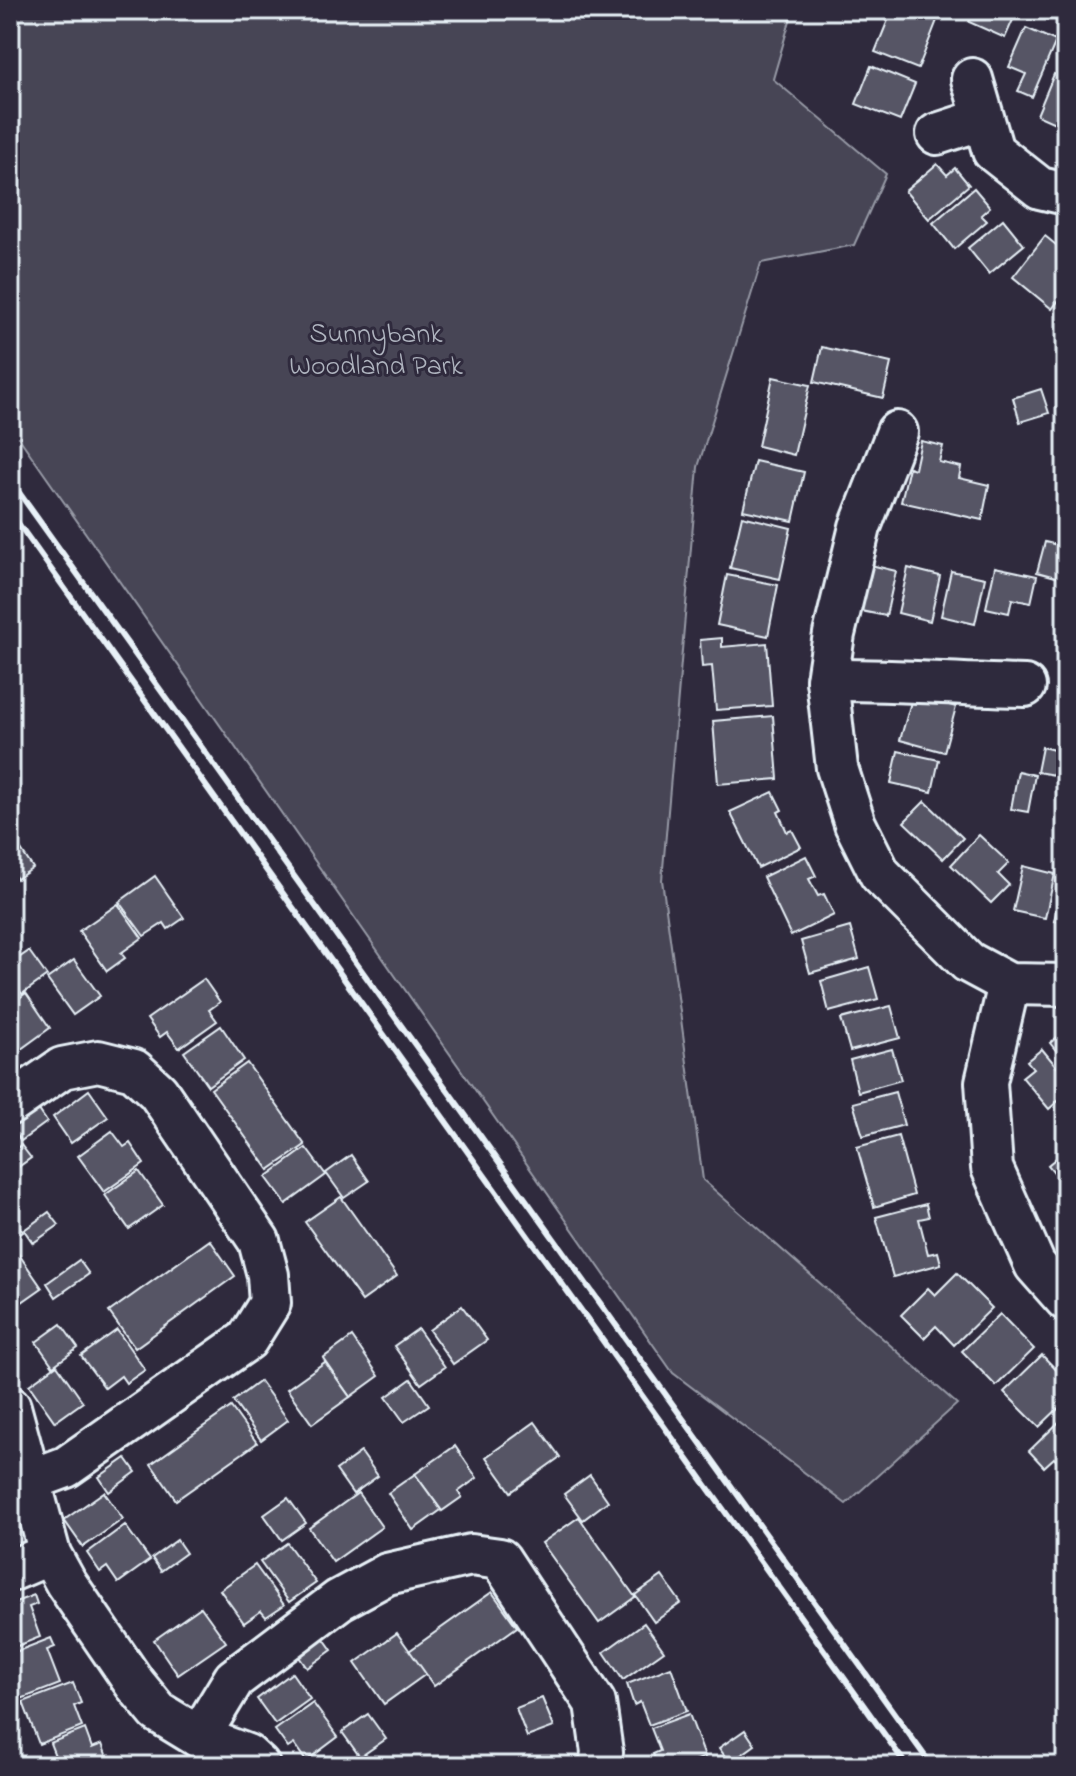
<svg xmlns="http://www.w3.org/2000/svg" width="1076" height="1776" font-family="'Indie Flower',sans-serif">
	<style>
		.green { fill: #464455; stroke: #979aa6; stroke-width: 2 }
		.building { fill: #575565; stroke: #e8f1f8; stroke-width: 2 }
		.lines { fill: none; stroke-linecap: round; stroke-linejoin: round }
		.minor-casing { stroke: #e8f1f8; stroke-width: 46 }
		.minor { stroke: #2f2a3d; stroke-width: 40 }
		.rail { stroke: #e8f1f8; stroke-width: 6 }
		.labels { text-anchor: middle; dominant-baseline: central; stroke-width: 6; stroke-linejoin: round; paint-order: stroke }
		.park-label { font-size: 28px; fill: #afb4bf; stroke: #2f2a3d }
	</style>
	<rect width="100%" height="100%" fill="#2f2a3d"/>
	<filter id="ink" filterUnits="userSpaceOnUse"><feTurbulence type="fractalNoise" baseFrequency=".0125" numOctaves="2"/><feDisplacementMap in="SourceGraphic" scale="16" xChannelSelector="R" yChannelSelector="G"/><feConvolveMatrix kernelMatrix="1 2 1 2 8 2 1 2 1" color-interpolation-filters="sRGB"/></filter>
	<g filter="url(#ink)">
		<polygon class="green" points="10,10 793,10 773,79 886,174 854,245 761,263 698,467 662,880 703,1180 957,1404 846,1504 673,1373 10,425"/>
		<g class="building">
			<polygon points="892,10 941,10 918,69 875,52"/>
			<polygon points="974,10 1010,10 1016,13 1005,38 969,22"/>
			<polygon points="1026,28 1056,41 1032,97 1018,91 1026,74 1009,67"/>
			<polygon points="871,66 915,84 900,121 856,104"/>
			<polygon points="1054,74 1066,79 1066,128 1037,115"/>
			<polygon points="937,164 947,175 955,168 969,185 929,219 905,191"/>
			<polygon points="974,188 990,207 981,215 987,221 954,249 933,223"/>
			<polygon points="1003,219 1024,245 989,274 968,248"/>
			<polygon points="1045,236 1066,253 1066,291 1052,309 1013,277"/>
			<polygon points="822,347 891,363 883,398 814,382"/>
			<polygon points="773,377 810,385 794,455 758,446"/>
			<polygon points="1041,389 1049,413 1020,422 1013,398"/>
			<polygon points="921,441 943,446 939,462 961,467 959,478 989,485 982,520 901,502 909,467 915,469"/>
			<polygon points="755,461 804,472 793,521 743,510"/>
			<polygon points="742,516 791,528 780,579 730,568"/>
			<polygon points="1045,542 1066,547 1063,579 1037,572"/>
			<polygon points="862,563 896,571 886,616 851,609"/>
			<polygon points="995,567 1037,576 1031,603 1012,599 1009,613 986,608"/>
			<polygon points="908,568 940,576 930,621 898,613"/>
			<polygon points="951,571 985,578 975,624 941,616"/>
			<polygon points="727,575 778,585 768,636 717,625"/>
			<polygon points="722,638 722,647 767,643 772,706 716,710 712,666 702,667 700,640"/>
			<polygon points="913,695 956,707 944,752 900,740"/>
			<polygon points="773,716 778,779 718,784 713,721"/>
			<polygon points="1066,716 1066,777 1037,772 1042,747 1062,752"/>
			<polygon points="898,751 939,760 932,792 891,783"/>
			<polygon points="1018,771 1035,775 1028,812 1011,809"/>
			<polygon points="773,792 782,810 778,812 787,832 792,830 801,847 758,868 730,812"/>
			<polygon points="925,801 963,838 943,859 904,822"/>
			<polygon points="979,835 1009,863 998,874 1009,885 991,903 951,865"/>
			<polygon points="19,847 33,868 17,879 10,869 10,854"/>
			<polygon points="806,856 816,876 809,879 818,896 824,894 834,915 791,936 763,877"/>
			<polygon points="1023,866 1055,874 1045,918 1013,911"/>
			<polygon points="155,876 184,918 168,929 164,923 144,936 119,902"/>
			<polygon points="1064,876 1066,877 1066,923 1054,921"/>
			<polygon points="118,904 142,938 121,953 125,958 107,971 79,931"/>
			<polygon points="850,927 859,959 810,973 801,941"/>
			<polygon points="29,951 47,976 22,994 10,977 10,964"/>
			<polygon points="74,960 100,996 73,1015 47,979"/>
			<polygon points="869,967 878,999 829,1012 821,981"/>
			<polygon points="204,979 220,1002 209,1010 217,1021 179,1048 167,1032 160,1037 147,1019"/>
			<polygon points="26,993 50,1028 10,1057 10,1005"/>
			<polygon points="891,1006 900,1038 850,1051 841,1019"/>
			<polygon points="221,1026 244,1060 208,1086 184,1052"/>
			<polygon points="1066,1030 1066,1063 1050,1043"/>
			<polygon points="892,1049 901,1080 858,1092 850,1060"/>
			<polygon points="1042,1049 1066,1078 1066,1094 1049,1109 1022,1077 1033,1068 1027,1061"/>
			<polygon points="247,1063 305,1145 269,1170 211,1089"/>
			<polygon points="89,1090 108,1117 71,1143 53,1117"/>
			<polygon points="895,1092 904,1125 863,1136 853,1103"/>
			<polygon points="39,1110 47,1122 21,1141 12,1128"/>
			<polygon points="112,1131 124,1147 130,1143 144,1164 104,1192 78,1156"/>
			<polygon points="898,1136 914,1195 874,1207 857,1147"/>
			<polygon points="21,1145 31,1158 10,1173 10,1153"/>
			<polygon points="306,1148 326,1175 286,1204 266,1177"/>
			<polygon points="1066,1150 1066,1187 1048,1165"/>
			<polygon points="351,1155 369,1181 344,1198 326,1173"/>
			<polygon points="139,1171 163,1205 129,1229 105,1195"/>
			<polygon points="341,1197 397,1276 362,1301 305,1222"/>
			<polygon points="926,1204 929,1217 919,1219 928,1254 938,1252 941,1264 893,1277 876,1217"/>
			<polygon points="49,1212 59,1225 33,1243 24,1230"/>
			<polygon points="10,1213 23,1232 10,1241"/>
			<polygon points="210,1240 235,1276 135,1348 109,1312"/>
			<polygon points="18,1253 42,1288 12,1309 10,1306 10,1259"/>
			<polygon points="79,1260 89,1274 56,1297 47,1283"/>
			<polygon points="957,1273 992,1308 954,1345 936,1326 924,1338 901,1315 928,1288 935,1295"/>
			<polygon points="462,1306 487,1340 453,1364 429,1330"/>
			<polygon points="1000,1314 1034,1349 996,1386 962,1351"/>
			<polygon points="61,1324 78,1348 53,1366 36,1342"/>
			<polygon points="418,1329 445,1367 421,1384 394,1346"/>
			<polygon points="117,1330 145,1370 126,1383 121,1376 105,1388 81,1356"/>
			<polygon points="352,1337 379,1376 350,1397 323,1358"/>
			<polygon points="1042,1355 1066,1380 1066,1401 1039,1427 1004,1392"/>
			<polygon points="325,1362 350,1397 312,1424 287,1389"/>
			<polygon points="57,1365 83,1402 55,1422 29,1385"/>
			<polygon points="411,1379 429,1405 404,1422 386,1397"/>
			<polygon points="260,1381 288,1420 261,1440 233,1401"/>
			<polygon points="231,1407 257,1443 176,1500 151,1464"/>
			<polygon points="1063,1418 1066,1421 1066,1471 1054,1458 1044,1467 1029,1451"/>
			<polygon points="535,1422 560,1457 511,1492 486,1457"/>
			<polygon points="455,1446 477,1478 458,1492 462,1497 442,1511 415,1474"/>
			<polygon points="361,1452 378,1476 353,1494 336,1470"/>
			<polygon points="126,1458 136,1472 109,1492 99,1477"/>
			<polygon points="415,1474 441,1510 413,1530 388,1493"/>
			<polygon points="590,1475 608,1501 583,1520 564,1494"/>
			<polygon points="104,1492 123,1519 83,1547 64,1520"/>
			<polygon points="358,1493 382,1527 333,1562 309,1528"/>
			<polygon points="288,1498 306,1523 282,1540 264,1515"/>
			<polygon points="579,1517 635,1597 599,1623 542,1543"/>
			<polygon points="125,1525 150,1560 118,1583 107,1567 100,1572 87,1553"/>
			<polygon points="177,1540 186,1553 161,1571 152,1558"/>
			<polygon points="287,1543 316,1583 289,1602 260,1562"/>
			<polygon points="255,1565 284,1605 266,1617 261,1611 244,1623 220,1590"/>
			<polygon points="662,1576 681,1603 654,1622 635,1595"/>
			<polygon points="492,1592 517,1627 434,1686 409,1651"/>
			<polygon points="34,1595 37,1604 29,1607 40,1637 10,1649 10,1604"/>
			<polygon points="201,1607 226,1642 178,1675 154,1640"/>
			<polygon points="644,1623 664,1651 623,1680 604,1652"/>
			<polygon points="397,1633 426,1674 384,1704 355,1663"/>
			<polygon points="322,1636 332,1650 307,1668 297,1654"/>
			<polygon points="51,1638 55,1647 47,1650 60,1684 21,1699 10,1669 10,1654"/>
			<polygon points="671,1667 687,1711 649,1725 640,1702 634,1705 627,1684"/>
			<polygon points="292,1673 310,1699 275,1724 257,1699"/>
			<polygon points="73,1683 81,1703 74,1706 82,1727 39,1744 23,1702"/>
			<polygon points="542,1698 554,1727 527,1737 516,1708"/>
			<polygon points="313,1703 338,1737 306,1761 294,1744 288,1748 275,1730"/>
			<polygon points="368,1714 386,1739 360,1757 342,1732"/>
			<polygon points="689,1714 705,1757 682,1766 658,1766 653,1754 660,1751 651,1728"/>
			<polygon points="85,1729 92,1748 102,1744 110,1765 59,1766 50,1743"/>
			<polygon points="745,1730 755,1745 730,1763 719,1748"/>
		</g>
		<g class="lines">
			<defs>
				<g id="minor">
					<polyline points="972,79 993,151 1040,188 1066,194"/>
					<polyline points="937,134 983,119"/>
					<polyline points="897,432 860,527 834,634 827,680 837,768 855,824 880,874 968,962 1009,984 1066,985"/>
					<path d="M 827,680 C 893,679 959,685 1025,686"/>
					<polyline points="1009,984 986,1082 992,1168 1035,1265 1066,1300"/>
					<polyline points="10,1104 62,1068 98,1061 134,1070 158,1092 259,1241 268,1275 270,1303 247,1340 66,1467 31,1480"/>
					<polyline points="10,1407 50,1554 66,1583 135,1684 158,1712 199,1737 247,1755 259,1766"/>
					<polyline points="10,1571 50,1554"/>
					<polyline points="199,1737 234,1679 339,1600 387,1574 471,1555 500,1559 595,1703 602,1752 600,1766"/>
				</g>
			</defs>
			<use href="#minor" class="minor-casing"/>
			<use href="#minor" class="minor"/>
			<g class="rail">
				<polyline points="10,480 932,1766"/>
				<polyline points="10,512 907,1766"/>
			</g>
		</g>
	</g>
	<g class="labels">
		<g class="park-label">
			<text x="376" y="335">Sunnybank<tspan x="376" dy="32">Woodland Park</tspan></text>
		</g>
	</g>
	<rect width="1076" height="1776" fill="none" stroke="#2f2a3d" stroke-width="40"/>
	<rect x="20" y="20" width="1036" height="1736" fill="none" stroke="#e8f1f8" stroke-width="3" filter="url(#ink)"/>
</svg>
